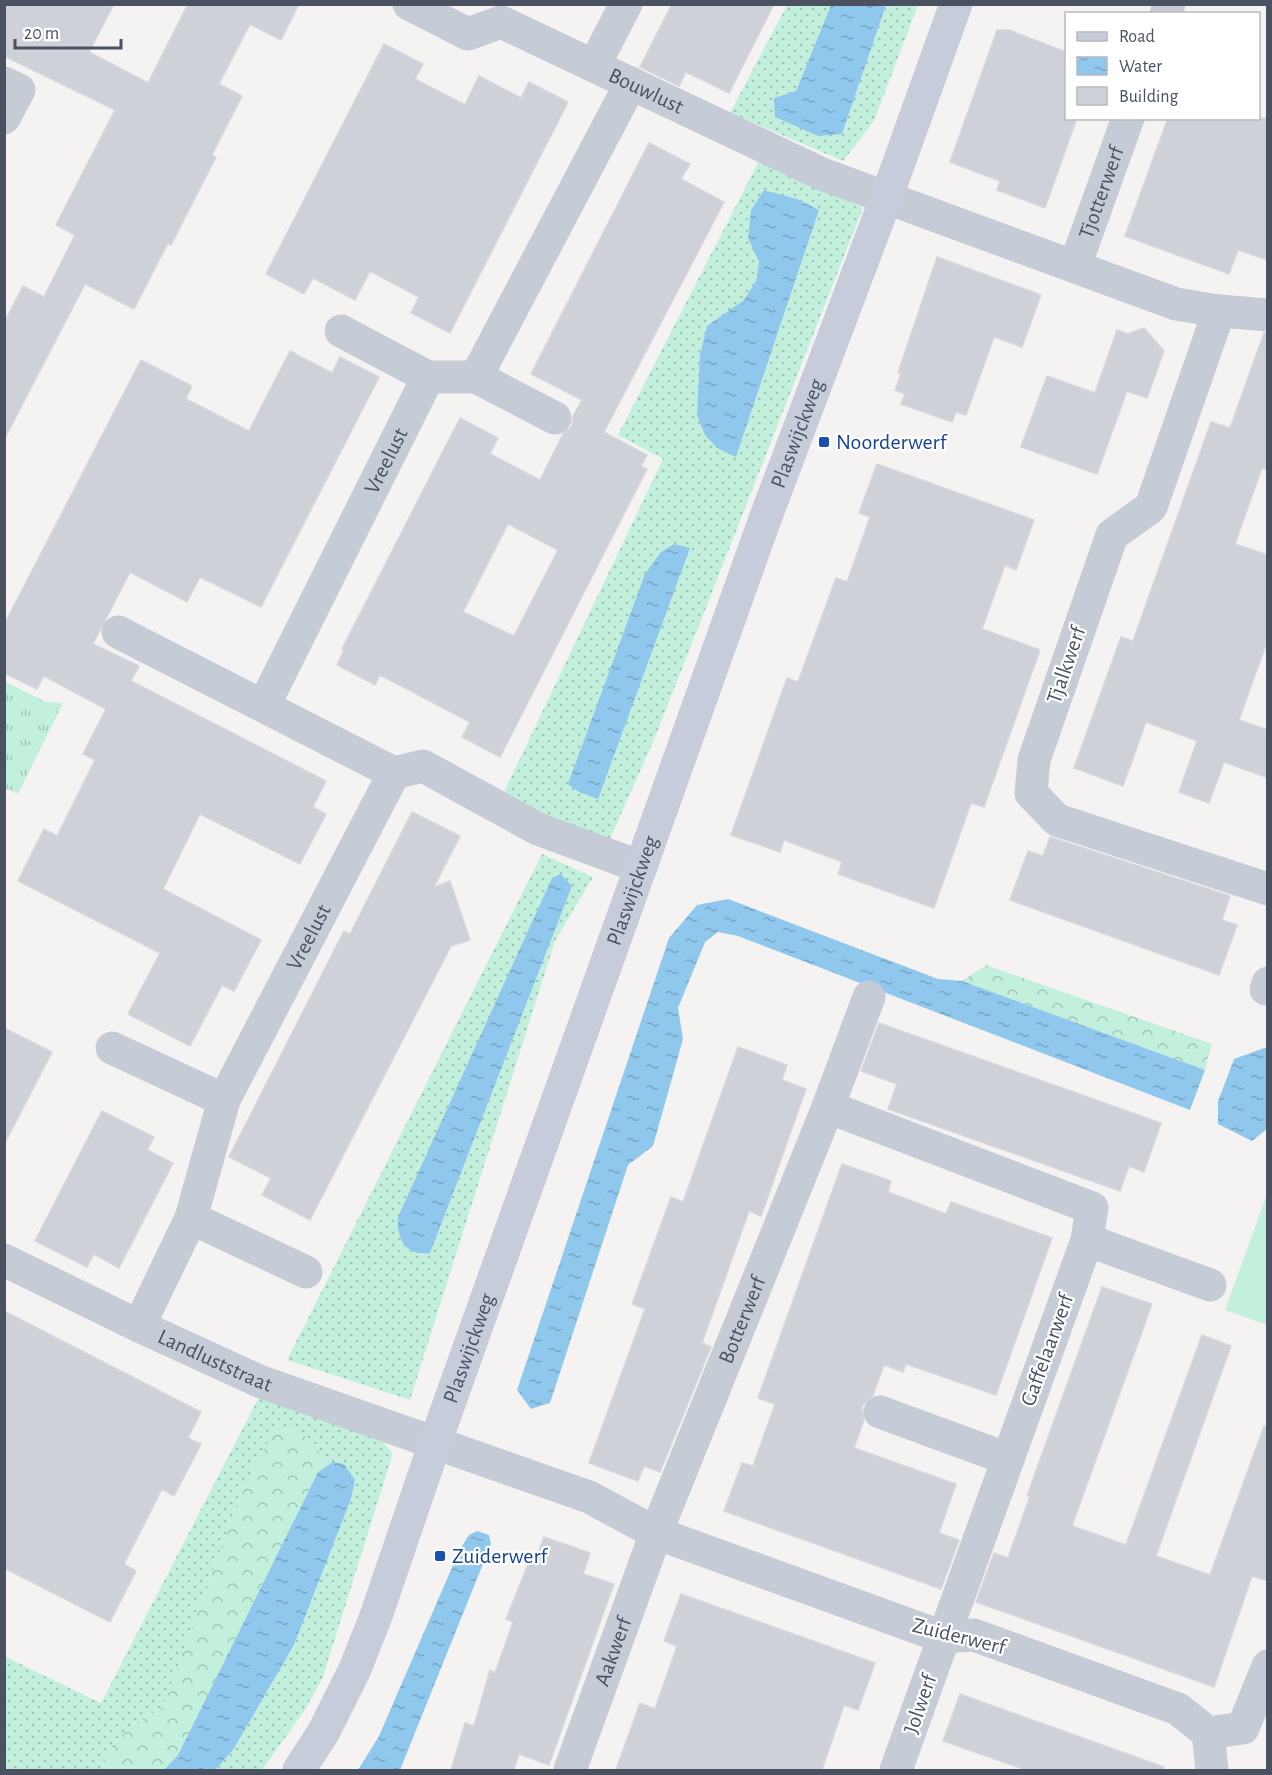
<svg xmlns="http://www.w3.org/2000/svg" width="1272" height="1775" font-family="'Alegreya Sans',sans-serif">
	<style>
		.grass { fill: url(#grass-dots); fill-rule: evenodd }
		.forest { fill: url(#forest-crowns) }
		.park { fill: url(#park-tufts) }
		.pitch { fill: #c3f0dd }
		.water { fill: url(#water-ripples) }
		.building { fill: #ced1d8; stroke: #d6d7dd; stroke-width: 1.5; fill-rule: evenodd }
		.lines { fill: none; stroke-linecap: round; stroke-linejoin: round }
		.street { stroke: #c6ccd6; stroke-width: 33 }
		.secondary { stroke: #c6ccda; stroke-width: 33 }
		.transit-dot { fill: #1a4fb4; stroke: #fff; stroke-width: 2 }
		.labels { text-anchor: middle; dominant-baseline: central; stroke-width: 4.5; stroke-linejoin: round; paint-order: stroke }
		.street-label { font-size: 22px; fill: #4a5160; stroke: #fff }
		.transit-label { font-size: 22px; fill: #164399; stroke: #fff; text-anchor: start }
	</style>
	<defs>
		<pattern id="grass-dots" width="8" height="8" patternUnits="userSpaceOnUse" patternTransform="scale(1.5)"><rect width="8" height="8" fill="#c3f0dd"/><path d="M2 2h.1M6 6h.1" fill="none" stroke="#a0c5b7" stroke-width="1.8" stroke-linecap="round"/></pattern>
		<pattern id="forest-crowns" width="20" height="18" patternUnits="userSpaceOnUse" patternTransform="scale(1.5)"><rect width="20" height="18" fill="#c3f0dd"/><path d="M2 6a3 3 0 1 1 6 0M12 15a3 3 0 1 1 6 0" fill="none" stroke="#a0c5b7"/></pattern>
		<pattern id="park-tufts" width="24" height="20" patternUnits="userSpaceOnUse" patternTransform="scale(1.5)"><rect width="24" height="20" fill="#c3f0dd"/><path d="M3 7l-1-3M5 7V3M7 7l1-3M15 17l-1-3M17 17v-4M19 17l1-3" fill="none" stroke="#a0c5b7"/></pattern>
		<pattern id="water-ripples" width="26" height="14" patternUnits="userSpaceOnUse" patternTransform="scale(1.5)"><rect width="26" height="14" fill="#90c8ed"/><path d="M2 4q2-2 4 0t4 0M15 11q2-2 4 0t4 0" fill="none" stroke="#78a5c3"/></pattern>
	</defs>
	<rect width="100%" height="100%" fill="#f5f3f2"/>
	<g class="grass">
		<polygon points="787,5 831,5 796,91 842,134 886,5 918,5 874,121 843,161 730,113"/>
		<path d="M 761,157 L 863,208 L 654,740 L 605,850 L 503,794 L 663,459 L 618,435 ZM 764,191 L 797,199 L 819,210 L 736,457 L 700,354 L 707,327 L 744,300 L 756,281 L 759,262 L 748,238 L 751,210 Z"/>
		<path d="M 542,854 L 593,877 L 555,941 L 410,1400 L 287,1360 ZM 572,886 L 430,1253 L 419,1255 Z"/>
		<polygon points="262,1391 375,1433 393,1453 323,1677 305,1710 262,1770 215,1770 233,1750 294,1645 351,1499 355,1480 333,1462 327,1467 315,1444 243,1488 163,1707 133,1725 113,1744 101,1770 5,1770 4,1656 101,1703"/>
	</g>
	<g class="forest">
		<polygon points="986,965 1212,1044 1205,1070 962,981"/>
		<polygon points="292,1427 315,1444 327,1467 318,1472 178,1755 164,1770 101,1770 113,1744 133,1725 163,1707 243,1488 274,1431"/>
	</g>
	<polygon class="park" points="4,681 46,702 63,703 18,794 5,788"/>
	<polygon class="pitch" points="1267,1194 1267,1325 1225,1310"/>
	<g class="water">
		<polygon points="831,5 886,5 842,134 818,136 775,117 774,98 796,91"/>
		<polygon points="764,190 797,199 819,210 736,457 717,448 705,435 697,415 700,354 707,326 744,300 756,281 759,262 748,238 751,210"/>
		<polygon points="674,544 690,548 598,799 579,792 568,784 645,574 661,552"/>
		<path d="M 561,874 L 572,886 L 430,1253 C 407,1257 396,1239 398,1217 L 552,878 Z"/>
		<polygon points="728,899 938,979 962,981 1205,1070 1190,1110 738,936 718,932 705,942 678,1008 683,1039 653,1146 628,1165 550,1403 531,1409 517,1390 669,938 697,905"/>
		<polygon points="1267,1047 1267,1129 1252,1141 1218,1124 1218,1101 1234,1059"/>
		<polygon points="333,1462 344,1464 355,1480 351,1499 294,1645 233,1750 215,1770 164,1770 178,1755 318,1472"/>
		<polygon points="477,1531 489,1535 491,1544 400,1770 358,1770 379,1736 460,1549 469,1535"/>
	</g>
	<g class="building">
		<polygon points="4,4 114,4 89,52 148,83 188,4 299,4 281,40 250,24 219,84 242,96 212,155 216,157 171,245 168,243 134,309 85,284 4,440 4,323 23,286 44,297 75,235 56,225 115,110 4,56"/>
		<polygon points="672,4 774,4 729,93 686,72 679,86 640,67"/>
		<polygon points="997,30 1009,30 1066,52 1066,118 1077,118 1045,208 997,190 1000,181 950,162"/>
		<polygon points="384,44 423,64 415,79 465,105 479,76 521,98 529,82 568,102 450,333 411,313 419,297 370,271 355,300 313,278 304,294 266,274"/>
		<polygon points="1168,118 1268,118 1268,260 1238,250 1229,274 1125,236"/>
		<path d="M 649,143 L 690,164 L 681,179 L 724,202 L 604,432 L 647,455 L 641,466 L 647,469 L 500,757 L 462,737 L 470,722 L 380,675 L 375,685 L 337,665 L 344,650 L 342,649 L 460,418 L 498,438 L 490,454 L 540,480 L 563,434 L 572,426 L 573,416 L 582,400 L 531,374 ZM 508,524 L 558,550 L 514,636 L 463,612 Z"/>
		<polygon points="937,257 1041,295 1022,347 994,337 966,415 956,412 952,422 901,404 905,394 895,390 901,374 898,373"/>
		<polygon points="1144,328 1164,351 1147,398 1127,391 1097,474 1021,447 1047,376 1095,393 1117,330 1128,334"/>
		<polygon points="1264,333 1268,334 1268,470 1262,468 1235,544 1268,555 1268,639 1239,720 1268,730 1268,778 1224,762 1209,803 1179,792 1197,741 1146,722 1123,786 1074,768 1121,637 1133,641 1211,422 1230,428"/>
		<polygon points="290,351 332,373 340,357 379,377 261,607 200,577 187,602 130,572 93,644 139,666 131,681 326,781 313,807 326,814 300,864 200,814 163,889 261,940 234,991 222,985 190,1046 128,1014 160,953 18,881 44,829 57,836 95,760 83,754 106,709 44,676 37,689 4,673 4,625 141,360 192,386 186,399 249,431"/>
		<polygon points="877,464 1034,520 1016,570 1005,565 982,629 1040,650 984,807 971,803 934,908 838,874 842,862 784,840 780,852 731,835 787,678 798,682 836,578 847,582 870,517 859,513"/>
		<polygon points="412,812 460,836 434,887 450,881 470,940 451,946 310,1220 262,1195 271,1178 229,1157 344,931 350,934"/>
		<polygon points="1050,837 1230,896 1222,920 1237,925 1219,975 1010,900 1028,851 1043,856"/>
		<polygon points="879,1023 1161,1123 1144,1172 1129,1166 1120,1191 888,1109 897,1084 861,1071"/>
		<polygon points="4,1028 52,1052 4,1145"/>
		<polygon points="738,1047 787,1065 782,1080 806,1089 761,1216 749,1211 702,1343 711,1347 660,1472 644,1466 638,1481 589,1463 645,1309 632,1304 671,1197 683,1202"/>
		<polygon points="102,1111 154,1137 147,1150 173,1163 119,1268 94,1254 87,1267 35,1241"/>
		<polygon points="842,1164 891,1181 888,1192 946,1214 951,1202 1052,1238 996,1395 906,1364 903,1372 884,1365 873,1395 862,1406 864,1420 854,1448 956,1484 939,1533 959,1540 941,1589 724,1511 742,1463 753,1466 775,1404 758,1398"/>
		<polygon points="1102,1287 1152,1304 1072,1526 1126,1545 1202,1335 1231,1346 1156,1556 1210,1575 1264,1426 1268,1426 1268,1581 1252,1576 1214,1687 976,1602 994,1553 1008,1558 1030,1496 1027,1496"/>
		<polygon points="4,1311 201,1412 188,1438 201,1444 174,1496 162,1489 124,1564 136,1571 110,1622 4,1568"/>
		<polygon points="544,1537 590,1553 583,1574 614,1584 549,1765 519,1754 514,1770 451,1770 465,1723 474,1726 490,1670 495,1673 513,1622 506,1619 529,1562 534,1564"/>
		<polygon points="681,1594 875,1663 858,1710 844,1705 822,1770 616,1770 640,1703 655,1709 677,1646 664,1641"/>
		<polygon points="960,1694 1164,1767 1163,1770 1026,1770 943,1741"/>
	</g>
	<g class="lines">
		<g class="street">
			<path id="s1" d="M 409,4 L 468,34 L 501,22 L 822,174 L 1176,304 L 1219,311 L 1268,315"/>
			<polyline points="1166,14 1169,4"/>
			<polyline points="595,64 626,4"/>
			<polyline points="4,83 19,90 4,118"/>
			<path id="s2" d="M 1075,266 L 1128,118"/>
			<polyline points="1219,311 1151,507 1112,535 1034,760 1031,793 1057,820 1268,889"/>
			<polyline points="341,331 428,377 476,377 555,418"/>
			<polyline points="476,377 631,83"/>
			<polyline points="118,632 394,773 423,766 538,829 641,867"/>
			<path id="s3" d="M 264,705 L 428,377"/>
			<polyline points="1266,989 1268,983"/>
			<polyline points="112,1048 224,1100"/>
			<polyline points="828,1107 1092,1208 1087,1240 896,1770"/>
			<polyline points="191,1218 306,1272"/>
			<polyline points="1087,1240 1210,1285"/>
			<path id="s4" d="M 4,1260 L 139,1326 L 259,1381 L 589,1497 L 656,1533 L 943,1637 L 974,1635 L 1178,1709 L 1208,1733 L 1212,1770"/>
			<path id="s5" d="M 139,1326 L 191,1218 L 224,1100 L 394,773"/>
			<polyline points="880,1412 1008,1459"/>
			<polyline points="1208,1733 1243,1728 1268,1666"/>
			<path id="s6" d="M 570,1770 L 656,1533 L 828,1107 L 869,997"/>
		</g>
		<path class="secondary" id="s7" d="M 299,1770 L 323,1733 L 355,1669 L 376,1616 L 435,1443 L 765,519 L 887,196 L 956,4"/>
	</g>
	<g class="transit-dot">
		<rect x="818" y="436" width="12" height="12" rx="3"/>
		<rect x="434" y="1550" width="12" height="12" rx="3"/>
	</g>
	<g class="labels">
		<g class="street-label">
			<text stroke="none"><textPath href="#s1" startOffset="262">Bouwlust</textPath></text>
			<text stroke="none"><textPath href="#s2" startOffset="78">Tjotterwerf</textPath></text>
			<text stroke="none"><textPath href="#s7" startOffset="1428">Plaswijckweg</textPath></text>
			<text stroke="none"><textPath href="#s3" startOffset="273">Vreelust</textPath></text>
			<text transform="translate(1066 665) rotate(-71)">Tjalkwerf</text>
			<text stroke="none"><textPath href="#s7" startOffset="942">Plaswijckweg</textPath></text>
			<text stroke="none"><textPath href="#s5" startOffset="426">Vreelust</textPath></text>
			<text stroke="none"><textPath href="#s6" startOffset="482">Botterwerf</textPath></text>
			<text stroke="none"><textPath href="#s7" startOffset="456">Plaswijckweg</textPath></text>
			<text transform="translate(1047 1350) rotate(-70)">Gaffelaarwerf</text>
			<text stroke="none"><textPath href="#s4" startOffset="234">Landluststraat</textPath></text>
			<text transform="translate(959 1636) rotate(14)">Zuiderwerf</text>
			<text stroke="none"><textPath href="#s6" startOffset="126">Aakwerf</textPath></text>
			<text transform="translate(920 1704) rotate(-71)">Jolwerf</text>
		</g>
		<g class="transit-label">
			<text x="836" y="442">Noorderwerf</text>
			<text x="452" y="1556">Zuiderwerf</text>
		</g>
	</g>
	<rect width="1272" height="1775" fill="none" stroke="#4a5160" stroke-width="12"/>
	<rect x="1065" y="12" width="195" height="108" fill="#ffffff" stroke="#b7b9bf" stroke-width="1.5"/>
	<rect x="1077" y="32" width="30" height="9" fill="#c6ccda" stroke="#b7b9bf" stroke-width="1.5"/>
	<text x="1119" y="42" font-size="18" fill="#4a5160">Road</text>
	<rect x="1077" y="57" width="30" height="18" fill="url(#water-ripples)" stroke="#b7b9bf" stroke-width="1.5"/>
	<text x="1119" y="72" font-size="18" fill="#4a5160">Water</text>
	<rect x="1077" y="87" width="30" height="18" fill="#ced1d8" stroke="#b7b9bf" stroke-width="1.5"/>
	<text x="1119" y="102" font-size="18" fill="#4a5160">Building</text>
	<path d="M15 39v9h106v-9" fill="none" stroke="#4a5160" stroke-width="3"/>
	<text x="24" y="39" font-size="18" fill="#4a5160" stroke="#ffffff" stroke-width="4.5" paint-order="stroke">20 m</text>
</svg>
